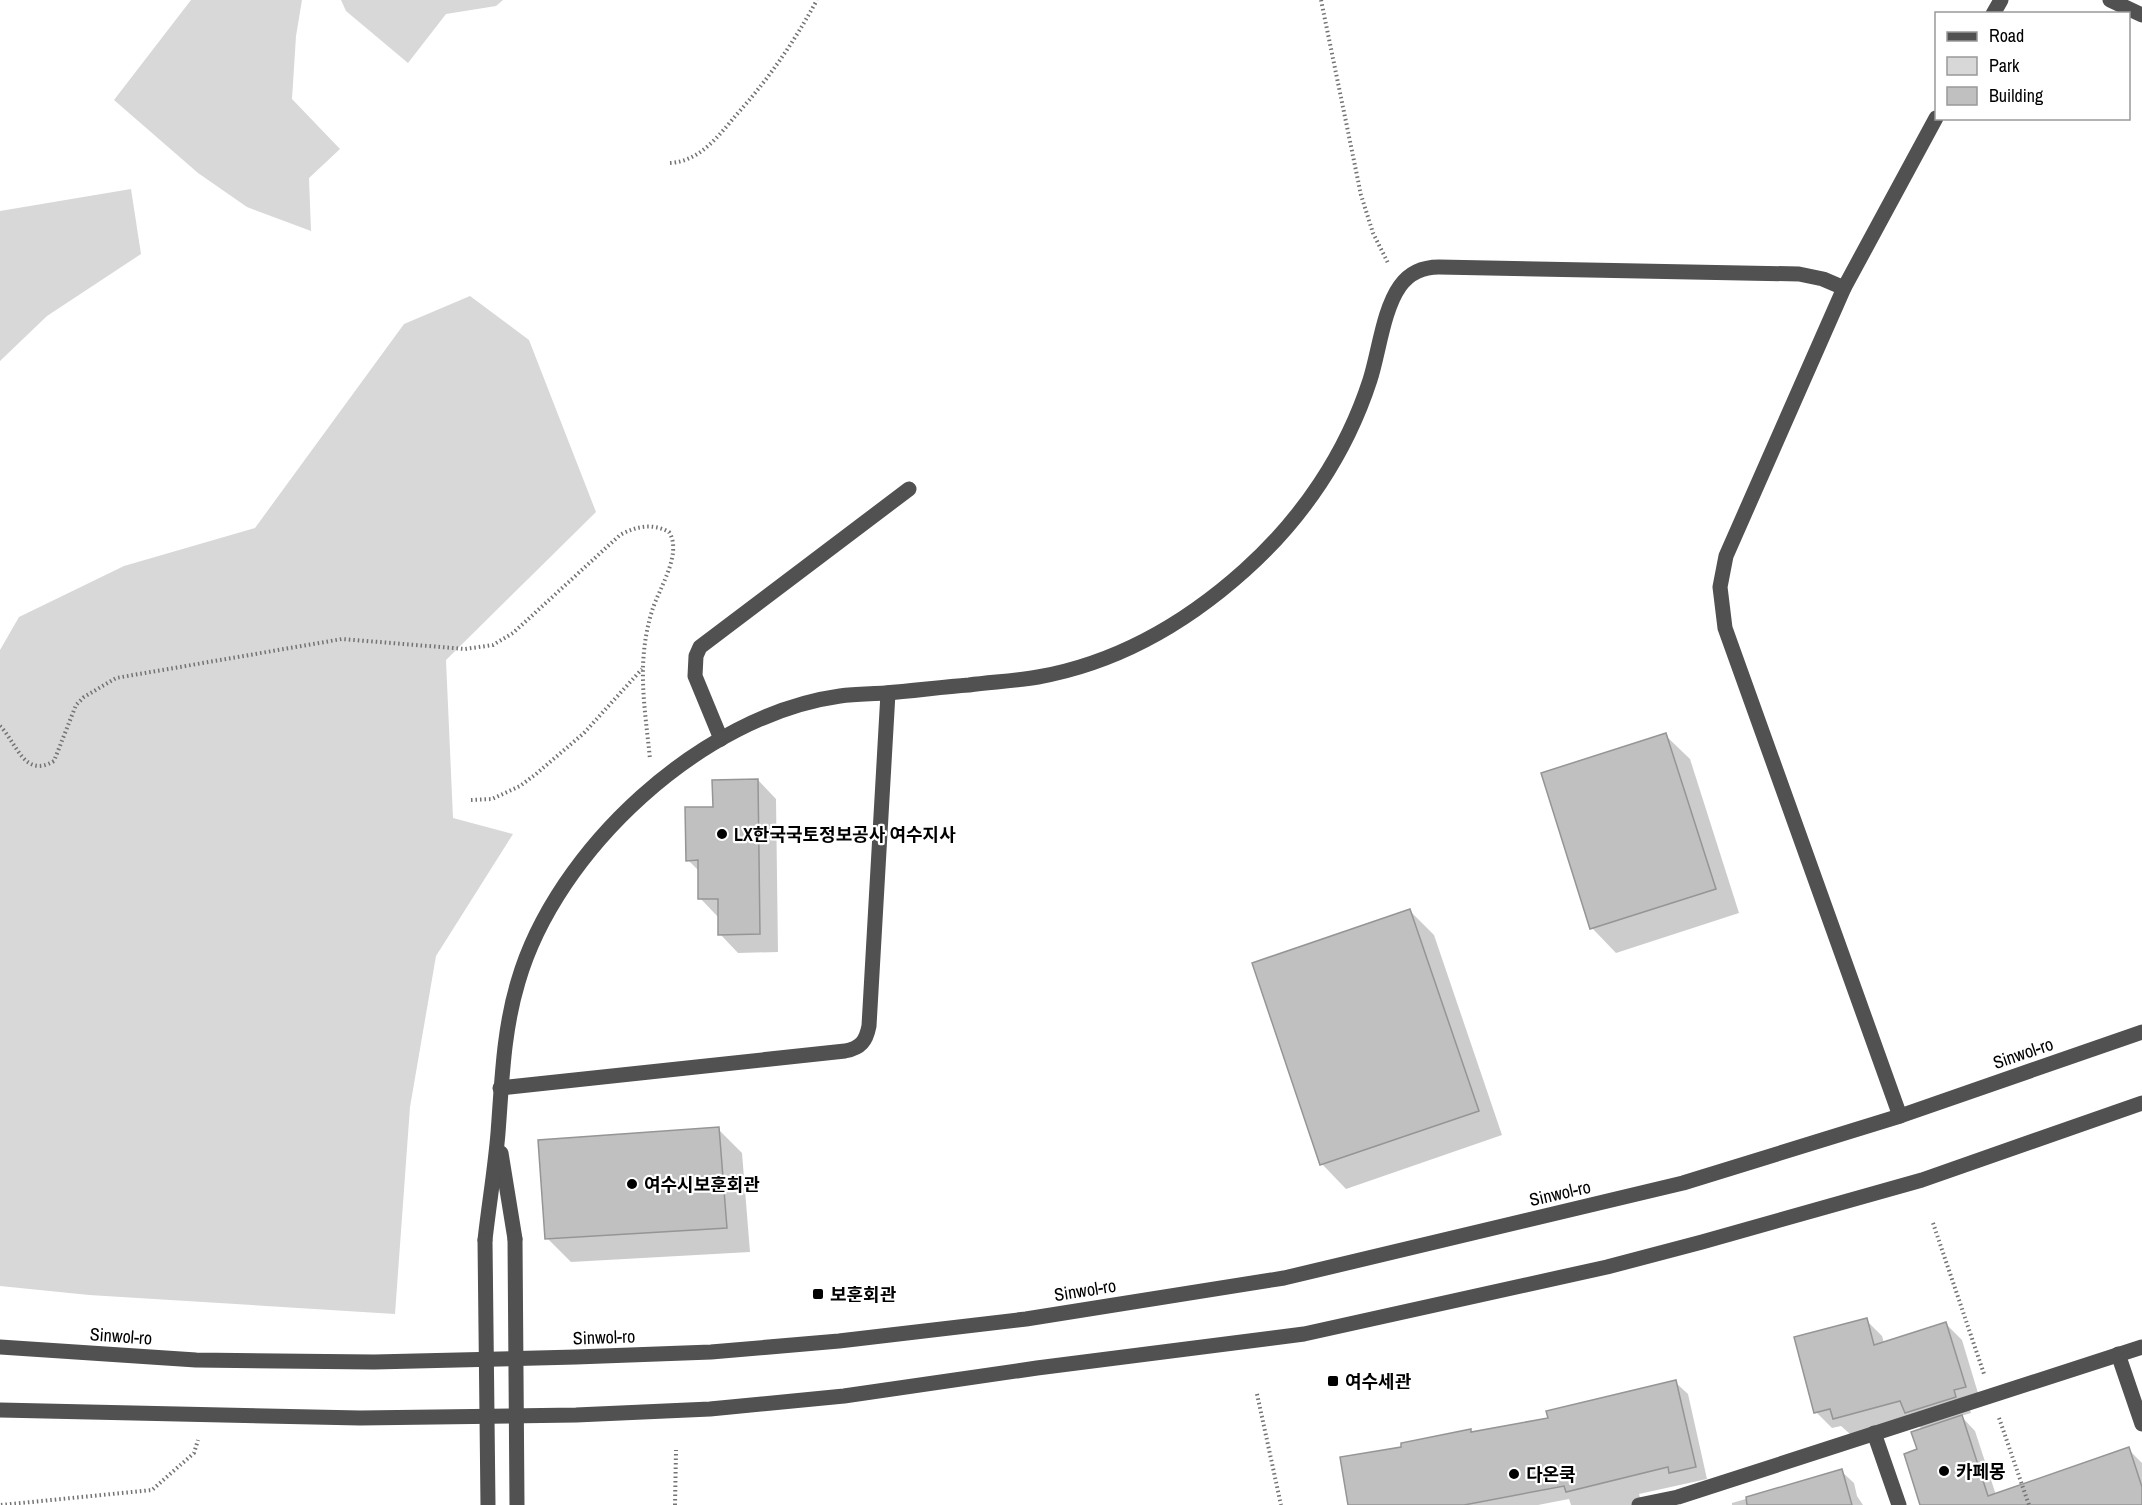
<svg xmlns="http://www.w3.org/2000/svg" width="2142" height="1505" font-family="'Archivo Narrow','Noto Sans KR',sans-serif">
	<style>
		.green { fill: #d8d8d8 }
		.shadow { fill: #0003 }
		.building { fill: #c0c0c0; stroke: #959595; stroke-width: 1.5 }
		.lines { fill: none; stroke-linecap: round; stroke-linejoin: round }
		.path { stroke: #737373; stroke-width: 4; stroke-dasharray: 1.5 3; stroke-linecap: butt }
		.minor { stroke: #515151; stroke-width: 15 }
		.minor-bridge { stroke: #515151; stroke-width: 15 }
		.poi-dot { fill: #000; stroke: #fff; stroke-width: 2 }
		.labels { text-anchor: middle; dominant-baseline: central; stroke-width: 4.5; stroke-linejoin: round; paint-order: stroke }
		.poi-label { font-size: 18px; font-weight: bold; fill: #000; stroke: #fff; text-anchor: start }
		.street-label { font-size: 18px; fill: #000; stroke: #fff }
	</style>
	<rect width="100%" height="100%" fill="#fff"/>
	<g class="green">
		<polygon points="191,0 302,0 296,36 292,99 340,149 309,178 311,231 247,207 198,173 114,100"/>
		<polygon points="341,0 503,0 496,6 446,14 408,63 346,11"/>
		<polygon points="131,189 141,254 47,316 0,361 0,211"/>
		<polygon points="470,296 529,340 596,512 446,660 453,818 513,834 436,956 410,1107 395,1314 89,1295 0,1286 0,650 19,617 124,566 255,528 404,324"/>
	</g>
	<g class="shadow">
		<polygon points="1665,735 1690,759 1739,913 1616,953 1592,928"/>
		<polygon points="758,780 776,799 778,952 738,953 720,934 718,917 700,898 700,872 688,860 714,808"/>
		<polygon points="1410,911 1434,935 1502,1135 1346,1189 1322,1164"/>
		<polygon points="718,1129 742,1153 750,1252 571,1262 547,1238"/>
		<polygon points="1866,1320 1882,1336 1884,1343 1946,1324 1962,1340 1981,1403 1969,1406 1971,1413 1961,1416 1975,1431 1996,1495 2128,1449 2142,1463 2142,1505 1921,1505 1919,1450 1923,1430 1911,1418 1850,1434 1841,1426 1832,1428 1816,1412"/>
		<polygon points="1675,1382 1688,1394 1707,1479 1639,1494 1642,1505 1571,1505 1569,1499 1538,1505 1349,1505 1403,1448 1470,1430 1473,1433 1550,1419"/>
		<polygon points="1841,1471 1854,1483 1857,1496 1863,1505 1732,1505 1732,1503"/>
	</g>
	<g class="building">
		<polygon points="1666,733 1716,889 1590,929 1541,773"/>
		<polygon points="758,779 760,934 718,935 718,899 698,899 698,860 686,861 685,807 713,807 712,780"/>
		<polygon points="1410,909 1479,1111 1320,1165 1252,963"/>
		<polygon points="719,1127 727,1228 545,1239 538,1140"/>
		<polygon points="1867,1318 1874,1345 1946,1322 1966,1387 1954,1390 1956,1397 1905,1413 1900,1401 1833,1419 1830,1409 1814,1413 1794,1337"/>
		<polygon points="1676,1380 1696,1467 1669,1473 1668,1467 1566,1492 1564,1486 1464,1505 1348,1505 1340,1457 1401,1447 1401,1443 1471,1429 1471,1432 1548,1418 1546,1411"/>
		<polygon points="1962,1415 1988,1496 2129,1447 2142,1487 2142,1505 1920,1505 1904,1454 1917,1449 1911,1432"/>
		<polygon points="1842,1469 1852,1505 1747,1505 1746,1497"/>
	</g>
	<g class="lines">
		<g class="path">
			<polyline points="1321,0 1361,195 1373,233 1388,263"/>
			<path d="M 670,163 C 701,161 719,135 738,113 C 770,77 794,42 817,0"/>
			<path d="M 0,726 C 17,743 24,779 54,761 L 76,705 L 84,697 L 116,678 L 342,639 L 465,649 L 493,645 L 513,633 L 620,535 C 636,526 653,523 669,532 C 683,554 658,590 652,611 C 636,663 645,708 650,759"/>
			<polyline points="471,800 492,799 520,786 536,774 584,733 642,669"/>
			<polyline points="1933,1223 1984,1374"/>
			<polyline points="1257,1394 1281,1505"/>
			<polyline points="1999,1418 2029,1505"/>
			<polyline points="1,1505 152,1490 194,1453 198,1440"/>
			<polyline points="675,1505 676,1450"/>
		</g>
		<g class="minor">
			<polyline points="2110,0 2142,15"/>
			<polyline points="1993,14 2001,0"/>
			<polyline points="721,739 695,676 696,656 700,647 909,489"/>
			<path d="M 500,1088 L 845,1051 C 861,1048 866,1041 869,1026 L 888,693"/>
			<polyline points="1900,1116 1725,628 1720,587 1726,556 1844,288 1936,118"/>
			<polyline points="501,1153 515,1239"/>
			<path d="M 485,1240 C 489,1204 495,1169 498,1133 C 502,1082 503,1032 518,982 C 556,850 702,715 840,696 C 855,694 870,694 885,693 C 913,691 941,687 969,685 C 992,682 1015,681 1038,677 C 1117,663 1186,623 1245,570 C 1302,519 1346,454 1370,380 C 1379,352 1383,310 1400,286 C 1410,272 1423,267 1439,267 L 1799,274 L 1823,279 L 1844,288"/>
			<polyline points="0,1347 196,1360 374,1362 576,1357 711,1352 839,1341 1026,1319 1284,1278 1683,1183 1900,1116 2142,1032"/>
			<polyline points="2118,1354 2142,1424"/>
			<polyline points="0,1410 360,1418 576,1415 710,1409 844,1396 1037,1368 1304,1334 1607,1267 1702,1242 1922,1180 2142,1103"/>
			<polyline points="1874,1433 1899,1505"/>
			<polyline points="1639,1505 1678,1497 2142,1347"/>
		</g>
		<g class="minor-bridge">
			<polyline points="515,1239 517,1505"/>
			<polyline points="485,1240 488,1505"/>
		</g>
	</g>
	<g class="poi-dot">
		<circle cx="722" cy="834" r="6"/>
		<circle cx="632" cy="1184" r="6"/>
		<rect x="812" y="1288" width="12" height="12" rx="3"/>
		<rect x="1327" y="1375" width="12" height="12" rx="3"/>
		<circle cx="1944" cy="1471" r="6"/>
		<circle cx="1514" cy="1474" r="6"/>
	</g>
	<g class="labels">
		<g class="poi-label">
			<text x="734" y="834">LX한국국토정보공사 여수지사</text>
			<text x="644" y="1184">여수시보훈회관</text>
			<text x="830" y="1294">보훈회관</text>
			<text x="1345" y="1381">여수세관</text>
			<text x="1956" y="1471">카페몽</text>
			<text x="1526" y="1474">다온쿡</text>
		</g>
		<g class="street-label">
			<text transform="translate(2023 1053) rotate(-19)">Sinwol-ro</text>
			<text transform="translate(1560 1193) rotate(-13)">Sinwol-ro</text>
			<text transform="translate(1085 1290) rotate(-9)">Sinwol-ro</text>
			<text transform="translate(121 1336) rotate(4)">Sinwol-ro</text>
			<text transform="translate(604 1337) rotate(-2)">Sinwol-ro</text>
		</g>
	</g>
	<rect x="1935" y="12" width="195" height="108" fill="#ffffff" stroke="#999999" stroke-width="1.5"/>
	<rect x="1947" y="32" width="30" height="9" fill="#515151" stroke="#999999" stroke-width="1.5"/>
	<text x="1989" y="42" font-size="18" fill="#000000">Road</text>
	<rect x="1947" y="57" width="30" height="18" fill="#d8d8d8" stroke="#999999" stroke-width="1.5"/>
	<text x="1989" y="72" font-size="18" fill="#000000">Park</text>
	<rect x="1947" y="87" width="30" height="18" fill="#c0c0c0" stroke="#999999" stroke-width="1.5"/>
	<text x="1989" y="102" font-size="18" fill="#000000">Building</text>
</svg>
